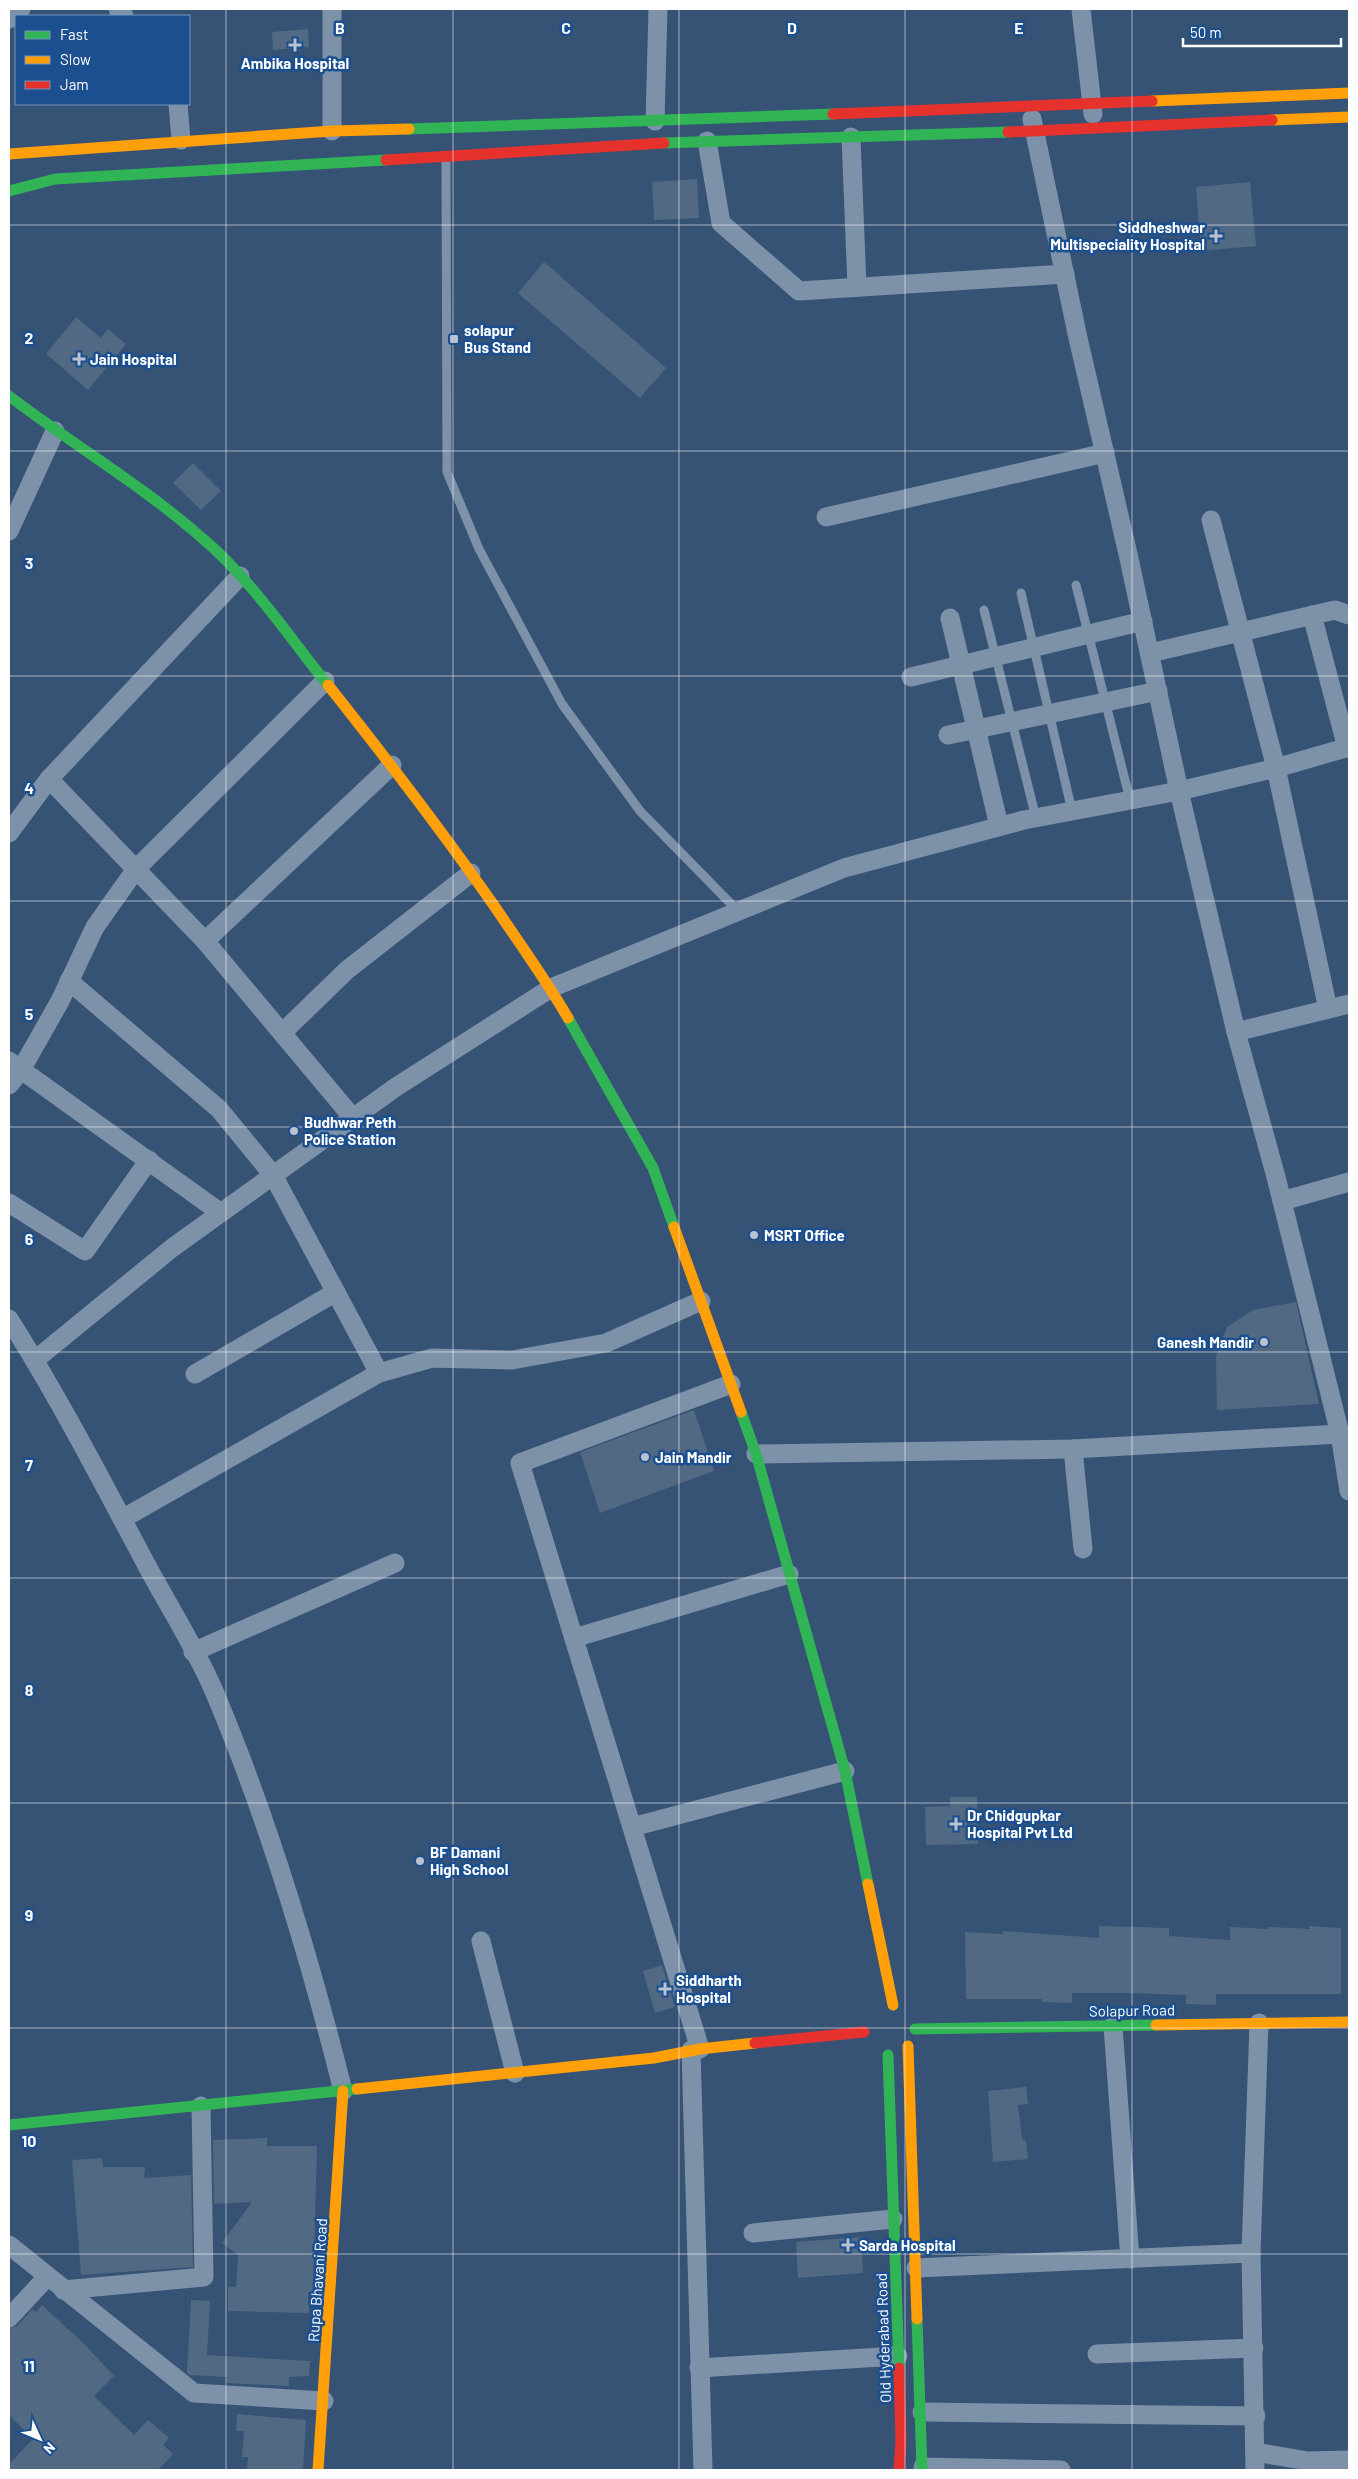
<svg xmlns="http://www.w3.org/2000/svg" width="1358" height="2479" font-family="Barlow,sans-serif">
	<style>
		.building { fill: #526984 }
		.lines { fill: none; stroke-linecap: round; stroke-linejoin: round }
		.lane { stroke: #7d92a8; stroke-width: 9 }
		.street { stroke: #7d92a8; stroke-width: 19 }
		.fast { stroke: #30b455; stroke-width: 11 }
		.slow { stroke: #ff9f0a; stroke-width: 11 }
		.jam { stroke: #e5322d; stroke-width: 11 }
		.grid { fill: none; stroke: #fff; stroke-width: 1; stroke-opacity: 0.55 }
		.poi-dot { fill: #b9c2ce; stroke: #1b4f8f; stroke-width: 2 }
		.labels { text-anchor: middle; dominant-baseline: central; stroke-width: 5; stroke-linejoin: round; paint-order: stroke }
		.poi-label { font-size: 15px; font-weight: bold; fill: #fff; stroke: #1b4f8f; text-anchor: start }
		.street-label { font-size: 15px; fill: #fff; stroke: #1b4f8f }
		.grid-label { font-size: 16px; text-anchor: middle; font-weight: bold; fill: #fff; stroke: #1b4f8f; stroke-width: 5; stroke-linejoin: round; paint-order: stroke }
	</style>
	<rect width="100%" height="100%" fill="#365274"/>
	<g class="building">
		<polygon points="308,29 309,47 273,50 272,32"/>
		<polygon points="697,179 699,218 654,220 652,182"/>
		<polygon points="1250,182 1256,246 1201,251 1196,187"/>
		<polygon points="544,262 666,368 640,398 518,293"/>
		<polygon points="76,317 101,338 108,329 126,344 88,390 46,354"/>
		<polygon points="193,463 221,491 201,510 173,483"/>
		<polygon points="1296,1302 1319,1404 1217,1410 1216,1357 1227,1327 1253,1310"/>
		<polygon points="694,1410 714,1471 600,1513 580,1452"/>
		<polygon points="950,1797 977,1797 978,1844 926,1845 925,1807 950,1806"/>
		<polygon points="1099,1926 1169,1928 1169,1936 1230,1940 1230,1927 1268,1929 1268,1927 1310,1929 1309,1926 1341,1928 1341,1994 1216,1994 1216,2005 1186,2004 1186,1995 1130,1993 1072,1993 1072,2003 1042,2002 1042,1999 966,1999 965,1932 1003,1934 1003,1931 1099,1938"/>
		<polygon points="662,1965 675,2007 655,2013 643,1971"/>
		<polygon points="1026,2087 1028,2104 1018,2105 1022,2139 1026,2141 1028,2159 993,2162 988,2091"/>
		<polygon points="267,2138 267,2146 317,2146 313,2292 308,2292 309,2313 228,2311 228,2287 236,2287 238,2255 222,2243 252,2202 214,2204 213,2140"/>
		<polygon points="102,2158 103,2167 145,2167 144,2178 191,2175 193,2267 81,2275 72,2160"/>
		<polygon points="861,2237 863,2273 798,2278 796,2242"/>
		<polygon points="191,2300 210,2301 207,2355 310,2361 309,2376 289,2377 289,2386 227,2383 227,2377 190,2375 187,2373"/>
		<polygon points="42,2305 83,2343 114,2376 94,2396 134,2435 148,2420 169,2438 163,2445 173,2454 158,2470 9,2470 9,2464 33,2439 9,2415 9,2329 17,2326 33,2309 36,2312"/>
		<polygon points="237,2414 306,2420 303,2470 247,2470 248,2457 242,2457 244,2431 236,2431"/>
	</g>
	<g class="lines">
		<g class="lane">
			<polyline points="446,159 447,472 479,549 562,704 640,811 738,911"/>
			<polyline points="1076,585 1130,800"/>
			<polyline points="1021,593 1072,811"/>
			<polyline points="984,610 1036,818"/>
		</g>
		<g class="street">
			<polyline points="118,9 124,16"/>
			<polyline points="332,9 332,131"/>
			<polyline points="1081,9 1093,114"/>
			<polyline points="9,19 21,9"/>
			<polyline points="178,104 181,140"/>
			<polyline points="1032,119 1078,338 1128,554 1179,791 1236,1032 1276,1177 1340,1434 1349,1491"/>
			<polyline points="655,121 658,9"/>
			<polyline points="851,137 857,287"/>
			<polyline points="707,141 721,223 799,291 1065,274"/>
			<polyline points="826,517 1105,453"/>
			<polyline points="1211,520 1276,768 1328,1009"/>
			<polyline points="9,531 55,431"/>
			<polyline points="1312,615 1347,748"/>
			<polyline points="950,618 999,826"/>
			<polyline points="1150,653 1335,610 1349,615"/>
			<polyline points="911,677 1143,621"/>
			<polyline points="948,735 1158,691"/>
			<polyline points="49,779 205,941 353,1118"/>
			<polyline points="9,833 49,779 240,576"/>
			<polyline points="205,941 392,765"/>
			<polyline points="69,981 219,1109 273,1175 379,1373"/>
			<polyline points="1236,1032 1349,1004"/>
			<polyline points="282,1033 347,970 471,873"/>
			<polyline points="9,1061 221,1213"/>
			<polyline points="9,1085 21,1070 60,1001 95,927 136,869 325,681"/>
			<polyline points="1282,1201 1349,1182"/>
			<polyline points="9,1203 85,1251 149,1160"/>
			<path d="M 9,1319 C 59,1398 102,1481 146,1564 C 168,1605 196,1649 214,1691 C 269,1821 309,1955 343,2091"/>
			<polyline points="35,1360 172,1248 396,1087 551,988 844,868 1024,820 1179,791 1276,768 1349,747"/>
			<polyline points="195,1374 336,1292"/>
			<polyline points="1073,1449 1083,1549"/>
			<polyline points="756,1454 1073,1449 1340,1434"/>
			<polyline points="122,1519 379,1373 432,1358 512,1360 606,1343 701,1301"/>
			<polyline points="574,1638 789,1574"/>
			<polyline points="193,1652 395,1563"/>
			<polyline points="632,1827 845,1771"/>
			<polyline points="481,1941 515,2073"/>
			<polyline points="1113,2026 1130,2259"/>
			<polyline points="700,2049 520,1463 731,1384"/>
			<polyline points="691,2050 703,2470"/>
			<polyline points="753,2233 893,2219"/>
			<polyline points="9,2245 194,2393 324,2401"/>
			<polyline points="916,2268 1251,2253"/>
			<polyline points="63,2290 204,2277 201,2106"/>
			<polyline points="9,2318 47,2277"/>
			<polyline points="1097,2354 1254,2348"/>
			<polyline points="699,2368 898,2356"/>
			<polyline points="922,2412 1256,2416"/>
			<polyline points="1255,2452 1308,2461 1349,2460"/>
			<polyline points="923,2467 1061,2470"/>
			<polyline points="1255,2470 1251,2253 1259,2023"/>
		</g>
		<g class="fast">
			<polyline points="409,129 833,114"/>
			<polyline points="664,143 1008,132"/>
			<polyline points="9,191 55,179 386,160"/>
			<path d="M 9,396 C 72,444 142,485 202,538 C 250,578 289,637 328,685"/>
			<polyline points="568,1018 653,1168 674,1227"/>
			<polyline points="741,1412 756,1454 845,1771 868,1884"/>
			<polyline points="915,2029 1156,2025"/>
			<polyline points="888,2055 899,2368"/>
			<polyline points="9,2125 357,2089"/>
			<polyline points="917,2319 922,2470"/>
		</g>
		<g class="slow">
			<polyline points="1152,101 1349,93"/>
			<polyline points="1272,120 1349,117"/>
			<polyline points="9,154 332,131 409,129"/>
			<path d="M 328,685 C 386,758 442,831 495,907 C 520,944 546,980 568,1018"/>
			<polyline points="674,1227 741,1412"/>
			<polyline points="868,1884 893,2005"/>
			<polyline points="1156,2025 1349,2022"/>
			<polyline points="908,2046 917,2319"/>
			<polyline points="357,2089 654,2058 700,2049 755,2043"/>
			<polyline points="318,2470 343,2091"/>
		</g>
		<g class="jam">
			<polyline points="833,114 1152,101"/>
			<polyline points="1008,132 1272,120"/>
			<polyline points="386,160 664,143"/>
			<polyline points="755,2043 864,2032"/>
			<polyline points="899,2368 901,2441 899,2470"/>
		</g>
	</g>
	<path class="grid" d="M 226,9 L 226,2470M 453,9 L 453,2470M 679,9 L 679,2470M 905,9 L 905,2470M 1132,9 L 1132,2470M 9,225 L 1349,225M 9,451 L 1349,451M 9,676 L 1349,676M 9,901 L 1349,901M 9,1127 L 1349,1127M 9,1352 L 1349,1352M 9,1578 L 1349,1578M 9,1803 L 1349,1803M 9,2028 L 1349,2028M 9,2254 L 1349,2254"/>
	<g class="poi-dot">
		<path d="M292.5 37.5h5v5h5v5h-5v5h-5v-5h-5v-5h5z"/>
		<path d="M1213.5 228.5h5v5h5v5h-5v5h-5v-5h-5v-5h5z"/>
		<rect x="449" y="334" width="10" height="10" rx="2.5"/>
		<path d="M76.5 351.5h5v5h5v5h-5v5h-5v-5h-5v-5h5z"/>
		<circle cx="294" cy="1131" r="5"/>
		<circle cx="754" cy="1235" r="5"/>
		<circle cx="1264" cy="1342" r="5"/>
		<circle cx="645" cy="1457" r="5"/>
		<path d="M953.5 1816.5h5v5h5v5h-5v5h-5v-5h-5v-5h5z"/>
		<circle cx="420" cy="1861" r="5"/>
		<path d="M662.5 1981.5h5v5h5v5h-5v5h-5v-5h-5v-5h5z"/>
		<path d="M845.5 2237.5h5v5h5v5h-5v5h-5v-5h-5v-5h5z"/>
	</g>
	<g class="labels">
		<g class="poi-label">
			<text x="295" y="63" text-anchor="middle">Ambika Hospital</text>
			<text x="1205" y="227" text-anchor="end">Siddheshwar<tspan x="1205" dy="17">Multispeciality Hospital</tspan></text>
			<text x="464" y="330">solapur<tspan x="464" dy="17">Bus Stand</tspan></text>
			<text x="90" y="359">Jain Hospital</text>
			<text x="304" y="1122">Budhwar Peth<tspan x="304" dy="17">Police Station</tspan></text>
			<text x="764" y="1235">MSRT Office</text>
			<text x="1254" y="1342" text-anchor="end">Ganesh Mandir</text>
			<text x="655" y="1457">Jain Mandir</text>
			<text x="967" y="1815">Dr Chidgupkar<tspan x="967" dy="17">Hospital Pvt Ltd</tspan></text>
			<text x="430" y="1852">BF Damani<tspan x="430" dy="17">High School</tspan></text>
			<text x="676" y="1980">Siddharth<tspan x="676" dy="17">Hospital</tspan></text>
			<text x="859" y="2245">Sarda Hospital</text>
		</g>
		<g class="street-label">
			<text transform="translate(1132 2010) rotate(-1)">Solapur Road</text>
			<text transform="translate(317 2280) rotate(-86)">Rupa Bhavani Road</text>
			<text transform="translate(883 2338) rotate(-92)">Old Hyderabad Road</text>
		</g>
	</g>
	<g class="grid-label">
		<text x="340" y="34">B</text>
		<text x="566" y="34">C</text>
		<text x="792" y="34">D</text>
		<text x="1019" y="34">E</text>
		<text x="29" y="344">2</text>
		<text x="29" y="569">3</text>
		<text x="29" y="794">4</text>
		<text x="29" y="1020">5</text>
		<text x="29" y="1245">6</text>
		<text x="29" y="1471">7</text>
		<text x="29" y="1696">8</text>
		<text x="29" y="1921">9</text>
		<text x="29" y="2147">10</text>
		<text x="29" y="2372">11</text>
	</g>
	<rect width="1358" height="2479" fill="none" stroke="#ffffff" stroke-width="20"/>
	<rect x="15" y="15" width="175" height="90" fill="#1b4f8f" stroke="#7695bc"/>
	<rect x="25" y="31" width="25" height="8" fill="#30b455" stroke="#7695bc"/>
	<text x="60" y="40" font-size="15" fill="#ffffff">Fast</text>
	<rect x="25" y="56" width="25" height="8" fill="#ff9f0a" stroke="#7695bc"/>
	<text x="60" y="65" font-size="15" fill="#ffffff">Slow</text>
	<rect x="25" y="81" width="25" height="8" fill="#e5322d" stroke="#7695bc"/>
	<text x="60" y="90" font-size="15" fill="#ffffff">Jam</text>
	<g transform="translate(40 2439) rotate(134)" stroke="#1b4f8f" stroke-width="4" paint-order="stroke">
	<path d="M0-4L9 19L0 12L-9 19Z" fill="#ffffff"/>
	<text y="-8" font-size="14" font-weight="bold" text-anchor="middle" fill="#ffffff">N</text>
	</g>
	<path d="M1183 38v8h158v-8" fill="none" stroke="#ffffff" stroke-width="2.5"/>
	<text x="1190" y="38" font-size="15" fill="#ffffff" stroke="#1b4f8f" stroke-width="4" paint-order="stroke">50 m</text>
</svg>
